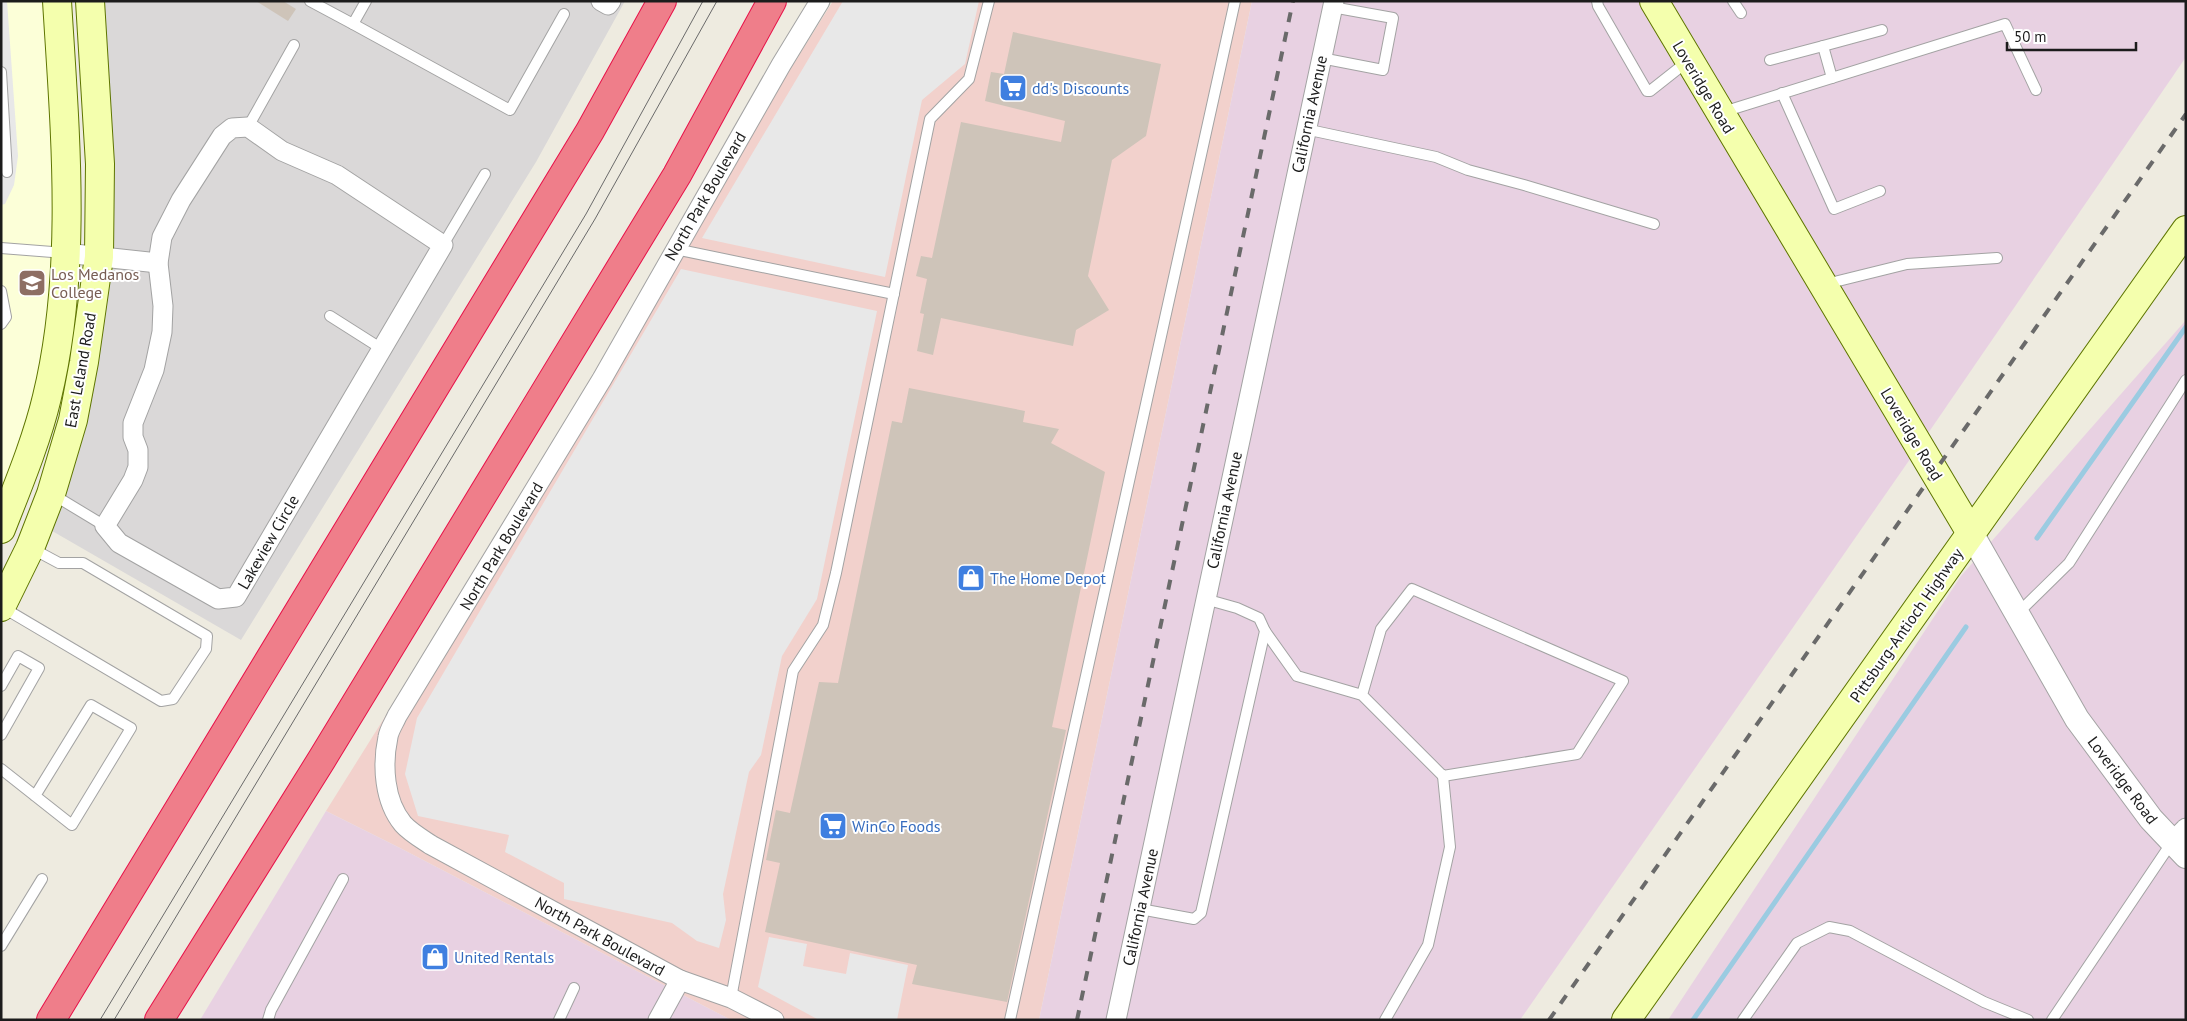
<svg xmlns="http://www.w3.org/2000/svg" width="2187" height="1021" font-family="'PT Sans',sans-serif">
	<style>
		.residential { fill: #dad8d8 }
		.commercial { fill: #f2d1cc }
		.industrial { fill: #e8d1e2 }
		.education { fill: #fcffd8 }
		.parking { fill: #e8e8e8 }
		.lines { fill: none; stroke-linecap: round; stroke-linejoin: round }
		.stream { stroke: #9bcbe1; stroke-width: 5 }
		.building { fill: #cec4b9 }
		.service-casing { stroke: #a3a3a3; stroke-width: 12 }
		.minor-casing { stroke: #a3a3a3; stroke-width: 21 }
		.tertiary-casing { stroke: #a3a3a3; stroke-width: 26 }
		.secondary-casing { stroke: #5e7500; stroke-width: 30 }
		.motorway-casing { stroke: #e71249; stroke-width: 30 }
		.service { stroke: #fff; stroke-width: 10 }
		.minor { stroke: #fff; stroke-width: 19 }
		.tertiary { stroke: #fff; stroke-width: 24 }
		.secondary { stroke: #f4ffad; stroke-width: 28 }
		.motorway { stroke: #ef7e8a; stroke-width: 28 }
		.tram { stroke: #6a6a6a; stroke-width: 1 }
		.rail { stroke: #6a6a6a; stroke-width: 4; stroke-dasharray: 10 10; stroke-linecap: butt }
		.labels { text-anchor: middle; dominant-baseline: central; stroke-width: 4; stroke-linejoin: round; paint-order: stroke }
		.street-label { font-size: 16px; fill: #1c1c1c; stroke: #fff }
		.shop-label { font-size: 16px; fill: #366cbe; stroke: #fff; text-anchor: start }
		.education-label { font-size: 16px; fill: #785e54; stroke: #fff; text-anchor: start }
	</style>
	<rect width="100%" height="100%" fill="#eeebe0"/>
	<polygon class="residential" points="100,1 625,1 536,162 241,640 47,528 81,423"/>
	<polygon class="commercial" points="833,1 1252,1 1039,1020 731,1020 400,848 326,811"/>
	<g class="industrial">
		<polygon points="1252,1 2186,1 2186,57 1933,426 1520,1020 1039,1020"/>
		<polygon points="2186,320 2186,1020 1668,1020 1961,576"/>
		<polygon points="326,811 400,848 731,1020 200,1020"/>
	</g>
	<polygon class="education" points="1,1 57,1 62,313 1,529"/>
	<g class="parking">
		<polygon points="1,1 7,1 18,156 14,185 5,204 1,205"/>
		<polygon points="843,1 979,1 965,64 922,100 885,277 702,238"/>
		<polygon points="681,269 877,311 817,599 782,656 761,755 749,772 723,894 726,920 719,948 697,941 672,923 564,899 564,883 505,852 509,835 418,816 405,774 417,718"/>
		<polygon points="769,937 807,944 803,966 846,974 850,953 908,965 897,1020 819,1020 758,987"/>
	</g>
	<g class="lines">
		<g class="stream">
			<polyline points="2037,538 2186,327"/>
			<polyline points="1693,1020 1966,627"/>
		</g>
	</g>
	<g class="building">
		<polygon points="256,1 283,1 296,9 288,21"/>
		<polygon points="1013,32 1161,64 1146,136 1112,160 1088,276 1109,310 1076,330 1073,346 941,318 933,355 917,351 924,314 920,313 927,279 916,276 921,256 932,258 961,122 1061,142 1065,121 985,101 991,72 1004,74"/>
		<polygon points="909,388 1025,411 1023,422 1059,429 1051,443 1105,472 1052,727 1066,730 1007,1002 912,984 917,965 765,932 780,863 766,860 776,810 790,813 819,682 838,683 892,421 902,423"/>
	</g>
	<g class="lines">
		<defs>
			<g id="service">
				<polyline points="310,1 353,24"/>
				<polyline points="366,1 353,24 510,110 564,14"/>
				<polyline points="1597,1 1598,6 1647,91 1650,91 1688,61"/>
				<polyline points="1733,1 1741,13"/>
				<polyline points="1321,58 1383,70 1393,18 1332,7"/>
				<polyline points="1770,60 1823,46"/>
				<polyline points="1,72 7,172"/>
				<polyline points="1832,78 1823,46 1882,30"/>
				<polyline points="1782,93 1834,209 1880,191"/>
				<polyline points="1723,112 2005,24 2036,90"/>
				<polyline points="248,127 294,45"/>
				<polyline points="1305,129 1436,157 1468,170 1524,185 1654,224"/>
				<polyline points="443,245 485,174"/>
				<polyline points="1,248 65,253"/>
				<polyline points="675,249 894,294"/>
				<polyline points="1826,284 1907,264 1997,258"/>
				<polyline points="1,291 6,317 1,324"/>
				<polyline points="330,316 382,349"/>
				<polyline points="52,494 105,526"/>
				<polyline points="2,607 161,701 173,699 206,649 207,636 83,563 59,563 31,548"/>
				<polyline points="2017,614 2069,563 2186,380"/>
				<polyline points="1265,631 1297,676 1362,695 1381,629 1412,589 1623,681 1577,754 1443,776 1362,695"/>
				<polyline points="1,686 18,656 39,668 1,735"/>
				<polyline points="1,769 72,825 131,728 91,705 35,796"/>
				<polyline points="1140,909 1194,919 1201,913 1265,631 1259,618 1237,608 1205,599"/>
				<polyline points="1,946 42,879"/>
				<polyline points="731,998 793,671 823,625 836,573 930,119 969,79 989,1"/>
				<polyline points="268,1020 271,1010 343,879"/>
				<polyline points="559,1020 574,988"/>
				<polyline points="1010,1020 1235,1"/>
				<polyline points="1385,1020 1428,945 1450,847 1443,776"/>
				<polyline points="1743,1020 1797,943 1829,927 1850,931 1984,1002 2028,1020"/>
				<polyline points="2052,1020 2172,842"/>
			</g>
			<g id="minor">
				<polyline points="601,1 608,5 611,1"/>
				<polygon points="248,127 282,151 337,175 443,245 236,597 218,599 119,543 105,526 133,480 138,467 138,450 133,437 133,423 154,370 162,332 163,306 158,263 162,237 181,200 222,136 232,128"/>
				<polyline points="65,253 158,263"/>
				<polyline points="2172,842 2186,828"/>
				<polyline points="658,1020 680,980"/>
				<path d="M 774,1020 L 731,998 L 680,980 L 431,845 C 422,839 410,832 403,824 C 384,801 382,765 388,737 C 389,730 394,723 397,716 L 602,379 L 781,65 L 820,1"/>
				<polyline points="1116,1020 1334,1"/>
			</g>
			<polyline id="tertiary" points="1971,533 2077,719 2151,819 2186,856"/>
			<g id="secondary">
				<polyline points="1654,1 1971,533"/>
				<path d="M 1,529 C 17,488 37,440 47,397 C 78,269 65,131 57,1"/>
				<polyline points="1,607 30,548 51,494 73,420 84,362 99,257 100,164 90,1"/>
				<polyline points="1626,1020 2186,230"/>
			</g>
			<g id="motorway">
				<polyline points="51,1020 590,131 662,1"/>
				<polyline points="159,1020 322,759 677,175 772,1"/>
			</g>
		</defs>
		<use href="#service" class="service-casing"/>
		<use href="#minor" class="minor-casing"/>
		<use href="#tertiary" class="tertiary-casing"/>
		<use href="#secondary" class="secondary-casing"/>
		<use href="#motorway" class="motorway-casing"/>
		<use href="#service" class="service"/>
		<use href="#minor" class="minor"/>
		<use href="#tertiary" class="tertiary"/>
		<use href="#secondary" class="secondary"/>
		<use href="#motorway" class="motorway"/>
		<g class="tram">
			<polyline points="100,1020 586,214 703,1"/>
			<polyline points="114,1020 595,219 717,1"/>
		</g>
		<g class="rail">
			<polyline points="1077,1020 1293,1"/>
			<polyline points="1549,1020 2186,114"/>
		</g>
	</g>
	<defs>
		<symbol id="supermarket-square" viewBox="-11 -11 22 22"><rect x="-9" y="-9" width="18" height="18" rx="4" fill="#3f7fe0" stroke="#fff"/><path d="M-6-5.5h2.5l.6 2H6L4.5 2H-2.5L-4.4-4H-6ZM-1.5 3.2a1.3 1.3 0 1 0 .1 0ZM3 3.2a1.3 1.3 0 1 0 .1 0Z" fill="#fff"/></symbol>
		<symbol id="university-square" viewBox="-11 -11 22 22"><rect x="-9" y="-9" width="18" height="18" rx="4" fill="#8d6e63" stroke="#fff"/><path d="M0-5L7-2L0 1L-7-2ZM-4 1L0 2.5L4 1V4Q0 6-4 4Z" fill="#fff"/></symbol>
		<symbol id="shop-square" viewBox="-11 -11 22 22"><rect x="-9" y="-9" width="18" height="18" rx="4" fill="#3f7fe0" stroke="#fff"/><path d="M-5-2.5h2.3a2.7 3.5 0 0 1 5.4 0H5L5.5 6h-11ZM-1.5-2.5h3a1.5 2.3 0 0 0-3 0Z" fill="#fff"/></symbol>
	</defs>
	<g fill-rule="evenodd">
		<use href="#supermarket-square" x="997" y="72" width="32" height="32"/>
		<use href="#university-square" x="16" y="267" width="32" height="32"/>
		<use href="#shop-square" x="955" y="562" width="32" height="32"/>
		<use href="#supermarket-square" x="817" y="810" width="32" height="32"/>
		<use href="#shop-square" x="419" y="941" width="32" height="32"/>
	</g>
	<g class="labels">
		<g class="street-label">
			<text transform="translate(1704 87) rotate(59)">Loveridge Road</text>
			<text transform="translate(1309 114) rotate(-78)">California Avenue</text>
			<text transform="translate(705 196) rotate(-60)">North Park Boulevard</text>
			<text transform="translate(80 370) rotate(-80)">East Leland Road</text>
			<text transform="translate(1912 434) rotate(59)">Loveridge Road</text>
			<text transform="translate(1224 510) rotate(-78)">California Avenue</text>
			<text transform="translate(268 542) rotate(-60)">Lakeview Circle</text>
			<text transform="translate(501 546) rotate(-59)">North Park Boulevard</text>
			<text transform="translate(1906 625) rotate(-55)">Pittsburg-Antioch Highway</text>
			<text transform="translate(2123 780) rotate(53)">Loveridge Road</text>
			<text transform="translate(1140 907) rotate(-78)">California Avenue</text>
			<text transform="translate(600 936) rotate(29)">North Park Boulevard</text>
		</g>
		<g class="shop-label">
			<text x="1032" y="88">dd's Discounts</text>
			<text x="990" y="578">The Home Depot</text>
			<text x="852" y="826">WinCo Foods</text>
			<text x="454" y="957">United Rentals</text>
		</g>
		<g class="education-label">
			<text x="51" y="274">Los Medanos<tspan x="51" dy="18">College</tspan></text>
		</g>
	</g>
	<rect width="2187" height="1021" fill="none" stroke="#1c1c1c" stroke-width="5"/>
	<path d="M2007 42v8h129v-8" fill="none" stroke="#1c1c1c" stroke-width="2.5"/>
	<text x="2014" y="42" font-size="15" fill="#1c1c1c" stroke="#ffffff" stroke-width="4" paint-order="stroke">50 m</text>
</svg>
